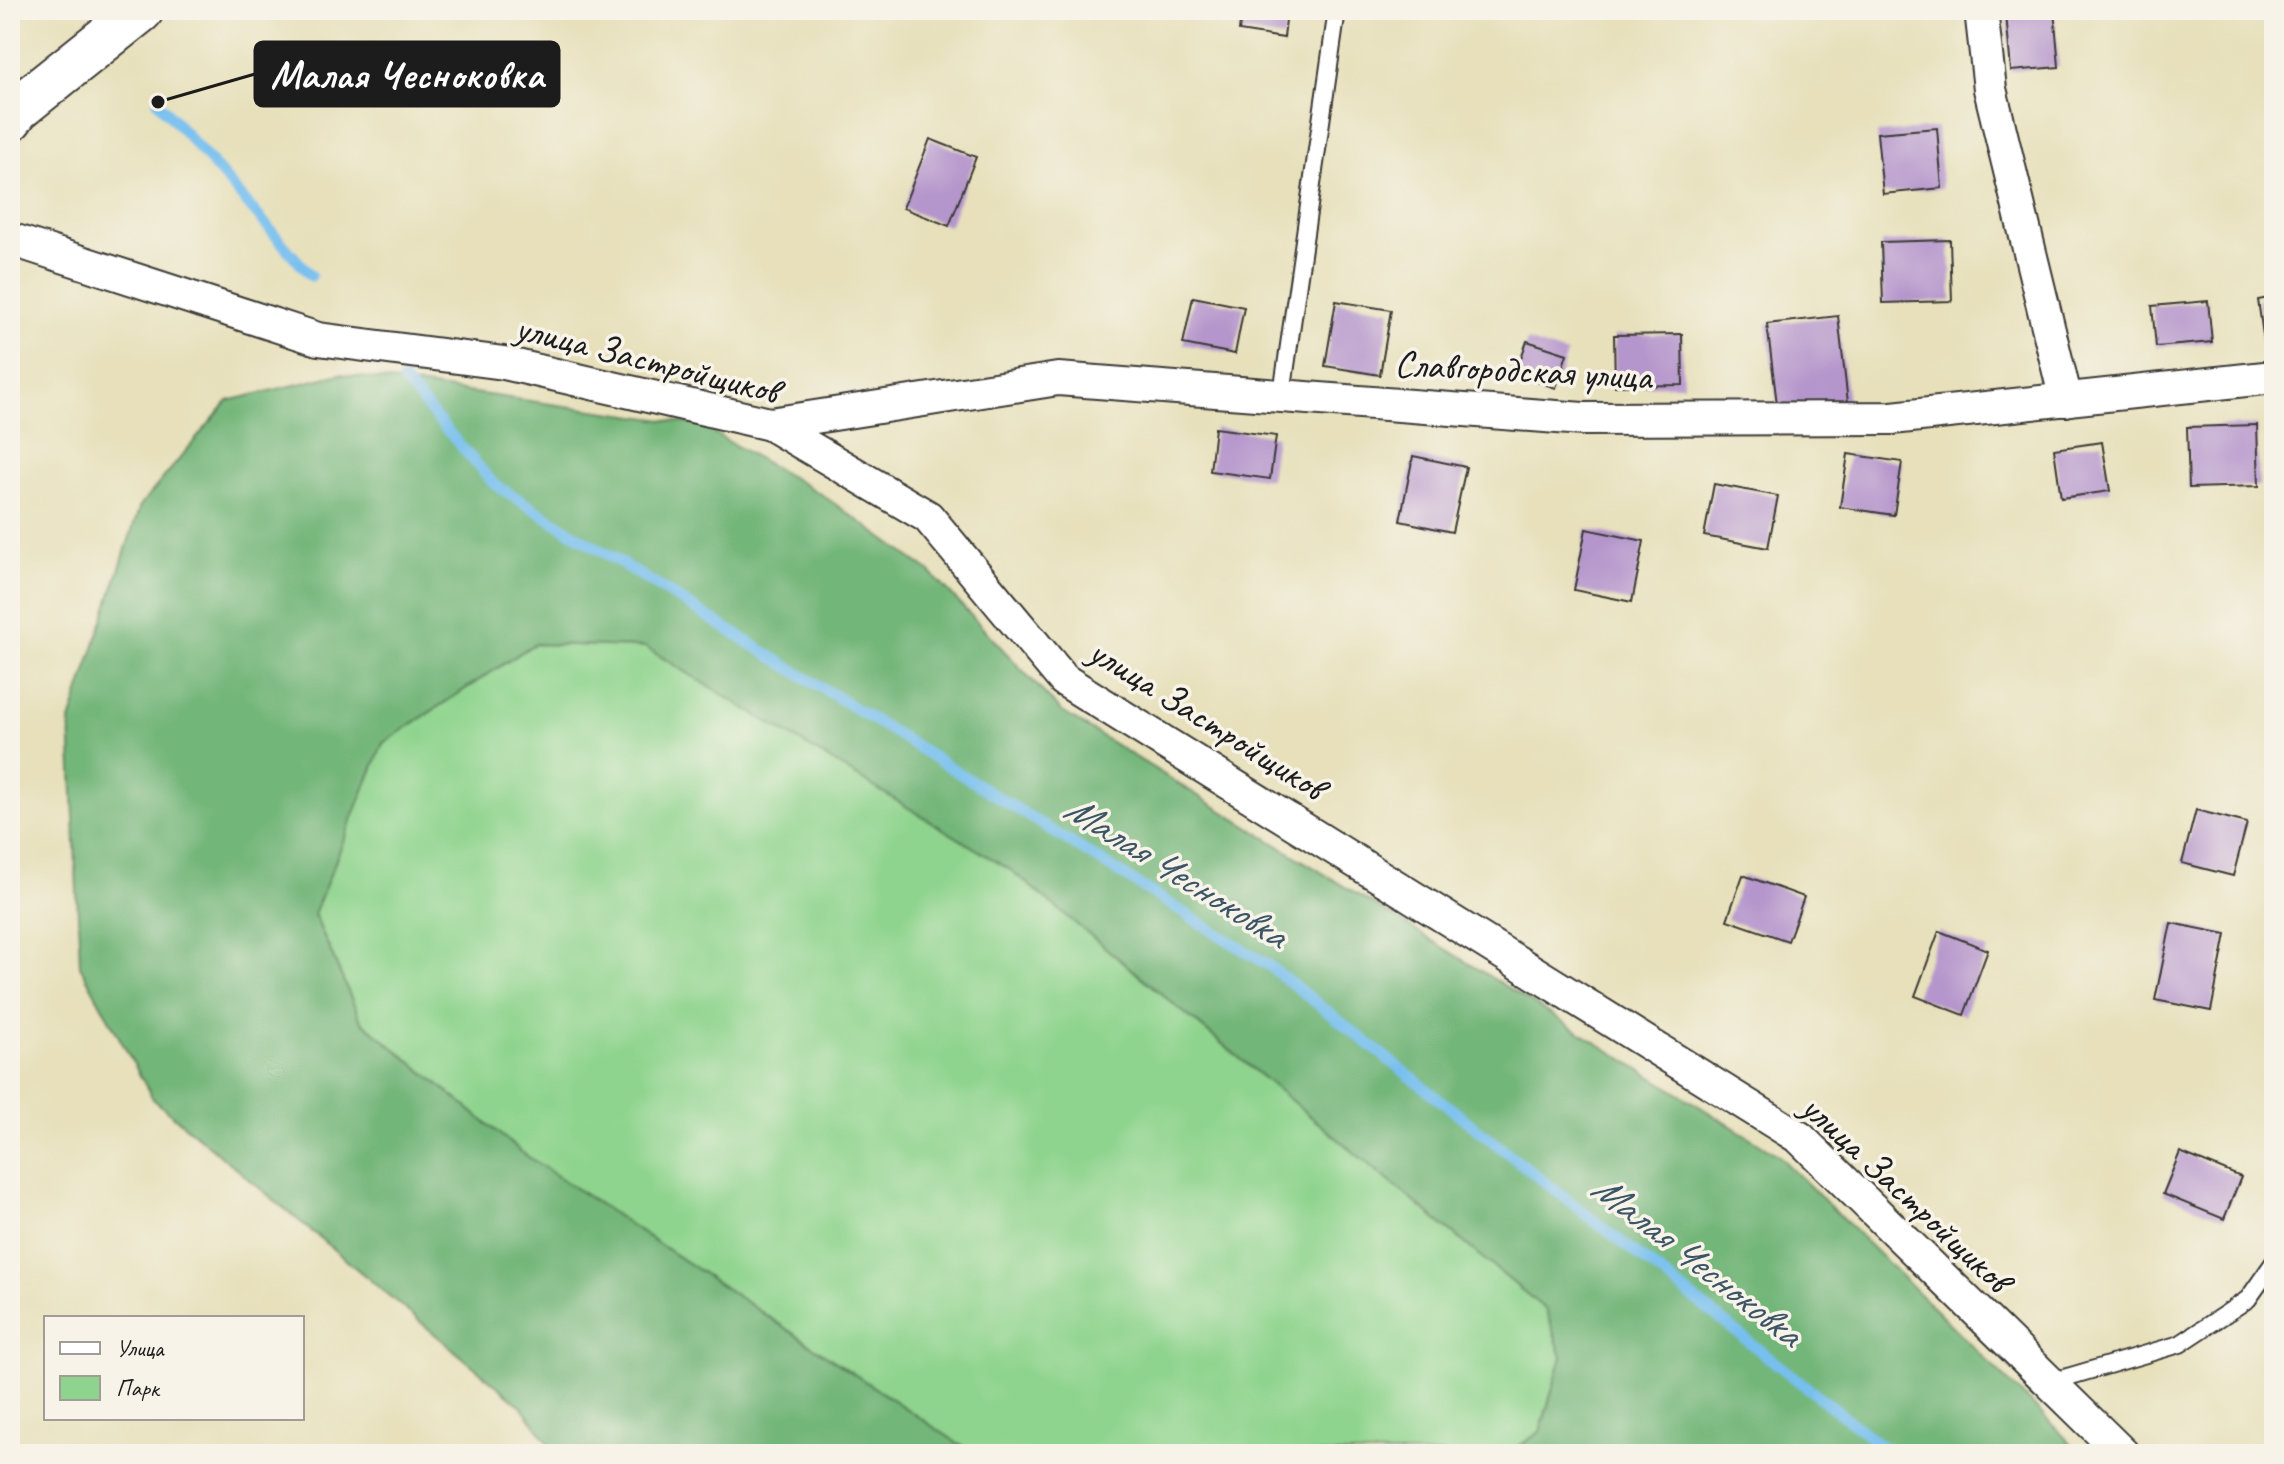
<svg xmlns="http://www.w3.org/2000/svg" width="2284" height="1464" font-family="Caveat,sans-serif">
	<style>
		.green { fill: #8fd48e; stroke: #567855; stroke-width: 2 }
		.forest { fill: #73b679; stroke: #48694a; stroke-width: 2 }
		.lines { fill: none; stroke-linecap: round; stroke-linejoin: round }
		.stream { stroke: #77bfef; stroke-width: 11 }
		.building { fill: #b596cc }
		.lane-casing { stroke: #3a3934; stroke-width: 20 }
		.street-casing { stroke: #3a3934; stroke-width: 36 }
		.secondary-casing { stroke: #3a3934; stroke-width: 48 }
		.lane { stroke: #fff; stroke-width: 16 }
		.street { stroke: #fff; stroke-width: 32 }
		.secondary { stroke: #fff; stroke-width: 44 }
		.labels { text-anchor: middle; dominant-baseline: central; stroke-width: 7; stroke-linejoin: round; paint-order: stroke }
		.street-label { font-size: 38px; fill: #1c1c1c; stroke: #f7f3e8 }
		.water-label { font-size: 40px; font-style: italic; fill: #3c5566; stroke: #f7f3e8 }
		.leader { fill: none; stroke: #1c1c1c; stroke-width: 3 }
		.callout-dot { fill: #1c1c1c; stroke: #f7f3e8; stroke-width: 3 }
		.callout { fill: #1c1c1c; stroke: #1c1c1c; stroke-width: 3 }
		.callout-label { font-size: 40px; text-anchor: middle; font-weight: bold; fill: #fff }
	</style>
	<rect width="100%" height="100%" fill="#f7f3e8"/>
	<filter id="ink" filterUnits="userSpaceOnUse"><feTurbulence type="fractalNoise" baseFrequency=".0125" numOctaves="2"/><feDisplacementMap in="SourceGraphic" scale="16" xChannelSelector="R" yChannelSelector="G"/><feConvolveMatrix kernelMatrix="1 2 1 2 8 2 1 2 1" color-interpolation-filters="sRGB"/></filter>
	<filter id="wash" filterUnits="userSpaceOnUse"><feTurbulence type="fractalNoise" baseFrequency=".006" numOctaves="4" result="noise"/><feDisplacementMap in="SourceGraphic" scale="32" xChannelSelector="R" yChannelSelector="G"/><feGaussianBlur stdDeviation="1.8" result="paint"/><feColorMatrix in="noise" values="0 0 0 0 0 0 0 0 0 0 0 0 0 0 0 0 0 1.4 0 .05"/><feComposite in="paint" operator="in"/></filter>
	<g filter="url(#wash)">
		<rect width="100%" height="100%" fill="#e7e0bb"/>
		<polygon class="green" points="534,644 645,647 1012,871 1546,1310 1562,1357 1540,1432 1507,1454 974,1454 524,1154 361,1021 314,914 383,743"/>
		<polygon class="forest" points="340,374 699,425 821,494 929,571 1061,711 1778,1155 2082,1454 1507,1454 1540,1432 1562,1357 1546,1310 1012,871 645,647 534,644 383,743 314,914 361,1021 524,1154 974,1454 557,1454 521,1406 153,1099 80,966 70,721 140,506 228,401"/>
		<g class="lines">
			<g class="stream">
				<polyline points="158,102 311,276"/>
				<polyline points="403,380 494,484 1268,965 1892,1454"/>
			</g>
		</g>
		<g id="blocks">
			<g class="building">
				<polygon points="1242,10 1287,10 1284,38 1239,31"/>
				<polygon points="2054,10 2059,67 2011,71 2006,13"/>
				<polygon points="1937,128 1942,188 1883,194 1877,133"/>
				<polygon points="930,139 976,157 949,226 903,208"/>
				<polygon points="1950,240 1952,301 1883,303 1881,242"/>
				<polygon points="1193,297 1244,307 1235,354 1183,344"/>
				<polygon points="2274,297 2274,348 2265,349 2258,300"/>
				<polygon points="1336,301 1391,310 1380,375 1325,366"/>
				<polygon points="2208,301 2212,342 2156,347 2152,306"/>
				<polygon points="1838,316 1848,403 1778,412 1767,324"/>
				<polygon points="1682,334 1683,385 1615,386 1614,335"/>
				<polygon points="1527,341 1567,354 1556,388 1515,375"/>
				<polygon points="2257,425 2259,486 2189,488 2187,427"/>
				<polygon points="1215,428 1276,436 1270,479 1210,471"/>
				<polygon points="2102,442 2110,491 2061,498 2054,449"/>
				<polygon points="1848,454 1902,462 1894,515 1840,507"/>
				<polygon points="1413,456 1466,467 1452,532 1400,521"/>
				<polygon points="1714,484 1778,496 1768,548 1704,536"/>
				<polygon points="1586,529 1644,541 1632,602 1574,590"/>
				<polygon points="2196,810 2247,823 2233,876 2182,863"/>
				<polygon points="1743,875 1804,897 1788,941 1727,920"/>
				<polygon points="2171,923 2226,934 2211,1011 2155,1000"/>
				<polygon points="1939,931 1988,950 1964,1015 1915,996"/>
				<polygon points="2180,1152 2241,1177 2224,1219 2163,1194"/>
			</g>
		</g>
	</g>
	<g filter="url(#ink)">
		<use href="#blocks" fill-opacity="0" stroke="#3a3934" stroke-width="2"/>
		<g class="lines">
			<defs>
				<g id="lane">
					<polyline points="1282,394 1337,10"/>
					<polyline points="2047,1383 2180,1344 2248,1299 2274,1262"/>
				</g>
				<g id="street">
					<polyline points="1981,10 1990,89 2066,400"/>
					<polyline points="10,239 318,339 504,363 770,424 928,517 1064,680 1800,1138 2123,1454"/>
					<polyline points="770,424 1058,379 1583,419 1892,418 2274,377"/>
				</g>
				<polyline id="secondary" points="10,119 17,109 141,10"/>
			</defs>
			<use href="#lane" class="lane-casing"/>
			<use href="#street" class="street-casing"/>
			<use href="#secondary" class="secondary-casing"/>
			<use href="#lane" class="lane"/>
			<use href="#street" class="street"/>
			<use href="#secondary" class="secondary"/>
		</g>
	</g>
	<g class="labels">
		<g class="street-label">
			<text transform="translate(647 359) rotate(14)">улица Застройщиков</text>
			<text transform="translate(1523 370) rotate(3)">Славгородская улица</text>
			<text transform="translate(1207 719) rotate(32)">улица Застройщиков</text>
			<text transform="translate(1906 1193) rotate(43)">улица Застройщиков</text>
		</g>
		<g class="water-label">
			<text transform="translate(1176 871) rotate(32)">Малая Чесноковка</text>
			<text transform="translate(1697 1260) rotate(38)">Малая Чесноковка</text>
		</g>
	</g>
	<path class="leader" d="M158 102L255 74"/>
	<circle class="callout-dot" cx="158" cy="102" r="8"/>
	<rect class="callout" x="255" y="42" width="304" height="64" rx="8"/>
	<g class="callout-label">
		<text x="407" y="88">Малая Чесноковка</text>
	</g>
	<rect width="2284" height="1464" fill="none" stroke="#f7f3e8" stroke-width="40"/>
	<rect x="44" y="1316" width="260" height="104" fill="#f7f3e8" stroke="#9f9d96" stroke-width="2"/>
	<rect x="60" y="1342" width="40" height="12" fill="#ffffff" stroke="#9f9d96" stroke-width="2"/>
	<text x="116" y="1356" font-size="24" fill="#1c1c1c">Улица</text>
	<rect x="60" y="1376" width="40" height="24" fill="#8fd48e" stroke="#9f9d96" stroke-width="2"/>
	<text x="116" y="1396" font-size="24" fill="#1c1c1c">Парк</text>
</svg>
